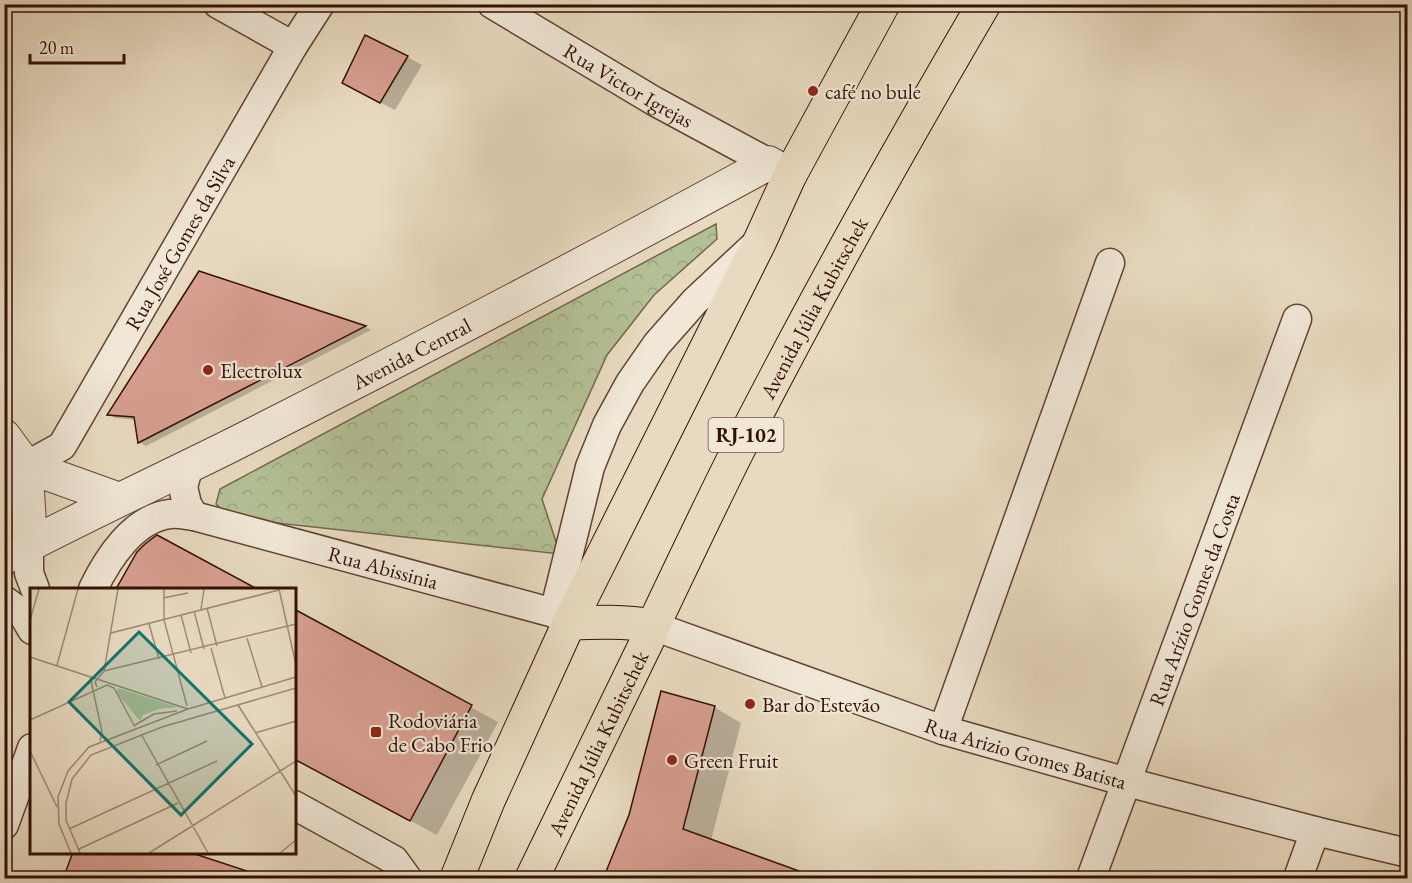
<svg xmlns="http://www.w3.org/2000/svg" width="1412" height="883" font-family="'EB Garamond',serif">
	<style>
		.park { fill: url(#park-crowns); stroke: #72684d; stroke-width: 1.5 }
		.shadow { fill: #0003 }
		.building { fill: #d89f91; stroke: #321105; stroke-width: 1.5 }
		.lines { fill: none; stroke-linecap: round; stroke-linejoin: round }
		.minor-casing { stroke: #604334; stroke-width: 31 }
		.tertiary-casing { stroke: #604334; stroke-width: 35 }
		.primary-casing { stroke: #321105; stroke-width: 35 }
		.minor { stroke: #f0e7d6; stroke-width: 28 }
		.tertiary { stroke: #f0e7d6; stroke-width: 33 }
		.primary { stroke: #e8dac0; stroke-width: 33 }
		.poi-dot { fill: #8f2418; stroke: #f0e7d6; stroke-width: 2 }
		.labels { text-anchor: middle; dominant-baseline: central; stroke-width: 4.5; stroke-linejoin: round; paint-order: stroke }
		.shield { fill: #f0e7d6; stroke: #6b5144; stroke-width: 1.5 }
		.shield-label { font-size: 20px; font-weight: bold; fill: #321105 }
		.street-label { font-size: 21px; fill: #321105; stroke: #f0e7d6 }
		.poi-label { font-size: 21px; fill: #321105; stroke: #f0e7d6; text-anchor: start }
		.inset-road { fill: none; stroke: #9f8a75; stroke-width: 1.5 }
		.view { fill: #0f766e; fill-opacity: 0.15; stroke: #0f766e; stroke-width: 3 }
		.inset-edge { fill: none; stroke: #321105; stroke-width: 3 }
	</style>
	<defs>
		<pattern id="park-crowns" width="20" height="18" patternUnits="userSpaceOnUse" patternTransform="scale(1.5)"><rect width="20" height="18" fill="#b3c095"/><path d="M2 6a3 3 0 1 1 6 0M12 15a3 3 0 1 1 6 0" fill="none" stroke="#9aa47f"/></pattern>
	</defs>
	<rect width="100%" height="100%" fill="#e8dac0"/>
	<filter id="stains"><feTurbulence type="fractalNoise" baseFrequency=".00333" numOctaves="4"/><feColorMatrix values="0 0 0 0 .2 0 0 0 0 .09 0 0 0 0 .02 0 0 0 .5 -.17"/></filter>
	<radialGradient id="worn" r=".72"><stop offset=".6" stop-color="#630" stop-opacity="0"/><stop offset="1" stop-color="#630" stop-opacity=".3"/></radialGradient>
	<polygon class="park" points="716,224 717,239 654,295 607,355 542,499 560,554 230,518 216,504 220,489"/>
	<g class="shadow">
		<polygon points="407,57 422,65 395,110 358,91"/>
		<polygon points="200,273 366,327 371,330 146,446 139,442 136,420 115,418 109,414"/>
		<polygon points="294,611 498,722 437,835 294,758"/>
		<polygon points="714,707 741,723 711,841 605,878"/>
		<polygon points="74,852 185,852 264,878 65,878"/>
	</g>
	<g class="building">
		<polygon points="365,35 408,56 380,103 342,83"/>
		<polygon points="199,271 366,326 138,443 134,417 107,415"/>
		<polygon points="157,535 257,589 116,589 137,552 145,544"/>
		<polygon points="294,609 472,705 410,821 294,759"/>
		<polygon points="661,691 715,706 683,829 810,875 809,879 603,879 629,815"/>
		<polygon points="73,852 189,852 256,874 255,879 63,879"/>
	</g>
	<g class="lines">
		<defs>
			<g id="minor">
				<polyline points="218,4 293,46"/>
				<path id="s1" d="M 492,4 L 654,101 L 769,163"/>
				<polyline points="189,465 183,487 187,504 194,516"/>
				<path id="s2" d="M 26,466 L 62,446 L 293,46 L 320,4"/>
				<polyline points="29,545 29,573 35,589"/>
				<polyline points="4,561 29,545"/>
				<path id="s3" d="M 93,589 C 108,558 134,518 170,514 C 178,513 186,515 194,516 L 554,613 L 569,623"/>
				<polyline points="4,600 22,613 32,630"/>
				<polyline points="554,613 590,467 607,425 630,383 657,344 695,301 754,246"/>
				<path id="s4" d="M 653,626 L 943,730 L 1127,782 L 1315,831 L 1408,853"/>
				<polyline points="943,730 1110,263"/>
				<polyline points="294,805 394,860 407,878"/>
				<polyline points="4,825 32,748"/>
				<path id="s5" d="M 1091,878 L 1297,319"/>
				<polyline points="1298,878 1315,831"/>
			</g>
			<g id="tertiary">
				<path id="s6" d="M 4,436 L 26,466 L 29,516 L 29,545 C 93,512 159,481 224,449 C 407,357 589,261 769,163 L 790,175"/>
				<polyline points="26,466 118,499"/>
			</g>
			<g id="primary">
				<path d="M 569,623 C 597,622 625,621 653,626"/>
				<polyline points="457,878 488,801 569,623 760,241 790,175 883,4"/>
				<path id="s7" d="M 532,878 L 650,635 L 653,626 C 681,567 709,508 738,450 C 815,299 898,151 984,4"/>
			</g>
		</defs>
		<use href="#minor" class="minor-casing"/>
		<use href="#tertiary" class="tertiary-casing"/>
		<use href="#primary" class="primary-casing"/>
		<use href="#minor" class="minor"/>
		<use href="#tertiary" class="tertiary"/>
		<use href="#primary" class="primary"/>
	</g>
	<g class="poi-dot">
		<circle cx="813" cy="91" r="6"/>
		<circle cx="208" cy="370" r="6"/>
		<circle cx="750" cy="704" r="6"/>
		<rect x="370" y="726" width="12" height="12" rx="3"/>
		<circle cx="672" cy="760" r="6"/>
	</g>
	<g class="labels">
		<rect class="shield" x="708.5" y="418" width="75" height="34" rx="4.5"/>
		<g class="shield-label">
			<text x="746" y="435">RJ-102</text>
		</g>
		<g class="street-label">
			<text stroke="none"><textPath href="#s1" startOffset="159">Rua Victor Igrejas</textPath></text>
			<text stroke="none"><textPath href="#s2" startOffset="276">Rua José Gomes da Silva</textPath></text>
			<text stroke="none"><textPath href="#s7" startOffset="636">Avenida Júlia Kubitschek</textPath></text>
			<text stroke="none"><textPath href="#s6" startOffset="544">Avenida Central</textPath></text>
			<text stroke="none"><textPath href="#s3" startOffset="332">Rua Abissinia</textPath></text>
			<text stroke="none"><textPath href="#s5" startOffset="297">Rua Arízio Gomes da Costa</textPath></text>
			<text stroke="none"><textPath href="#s7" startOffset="150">Avenida Júlia Kubitschek</textPath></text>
			<text stroke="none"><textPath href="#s4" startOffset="394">Rua Arizio Gomes Batista</textPath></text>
		</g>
		<g class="poi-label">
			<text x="825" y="91">café no bule</text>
			<text x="220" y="370">Electrolux</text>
			<text x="762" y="704">Bar do Estevão</text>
			<text x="388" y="720">Rodoviária<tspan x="388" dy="24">de Cabo Frio</tspan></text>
			<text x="684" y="760">Green Fruit</text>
		</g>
	</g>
	<g transform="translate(30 588)">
		<rect width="266" height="266" fill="#e8dac0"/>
		<path d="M 88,100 L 148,119 L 129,121 L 113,127 L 110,133 L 86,104 Z" fill="#b3c095"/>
		<path class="inset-road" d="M 134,1 L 134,32 L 157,118M 249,1 L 266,77M 133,10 L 158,5M 177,20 L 187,58M 171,21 L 174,1M 164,23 L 174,61M 151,27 L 161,65M 0,32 L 9,1M 119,36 L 129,71M 81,45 L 249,2M 217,50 L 232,99M 181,60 L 195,110M 0,69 L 158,121M 27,77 L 48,1M 74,83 L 266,36M 60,88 L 72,144 L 70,153M 67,99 L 65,94 L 74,83 L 88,1M 208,117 L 266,208M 0,132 L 77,97 L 84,100 L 105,139M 105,137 L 124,126 L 147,123M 225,145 L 266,133M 111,146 L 178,265M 0,163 L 27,219M 126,177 L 177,153M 39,241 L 187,173M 49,261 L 148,215M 41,265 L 29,236 L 28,209 L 38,183 L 59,159 L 158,121 L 266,89M 50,265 L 36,232 L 36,215 L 42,191 L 61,167 L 132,139 L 266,100M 119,265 L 266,173M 250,265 L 266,252"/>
		<path class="view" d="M 109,44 L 222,156 L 151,227 L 39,114 Z"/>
		<rect width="266" height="266" class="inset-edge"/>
	</g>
	<rect width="1412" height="883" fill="none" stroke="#e8dac0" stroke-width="24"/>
	<rect x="6" y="6" width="1400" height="871" fill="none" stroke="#321105" stroke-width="3"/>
	<rect x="12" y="12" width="1388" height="859" fill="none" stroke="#321105" stroke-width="1.5"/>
	<path d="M30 54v9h94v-9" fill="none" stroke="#321105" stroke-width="3"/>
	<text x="39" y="54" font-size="18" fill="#321105" stroke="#f0e7d6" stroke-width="4.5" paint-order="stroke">20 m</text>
	<rect width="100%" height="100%" filter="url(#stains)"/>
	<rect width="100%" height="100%" fill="url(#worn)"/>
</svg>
